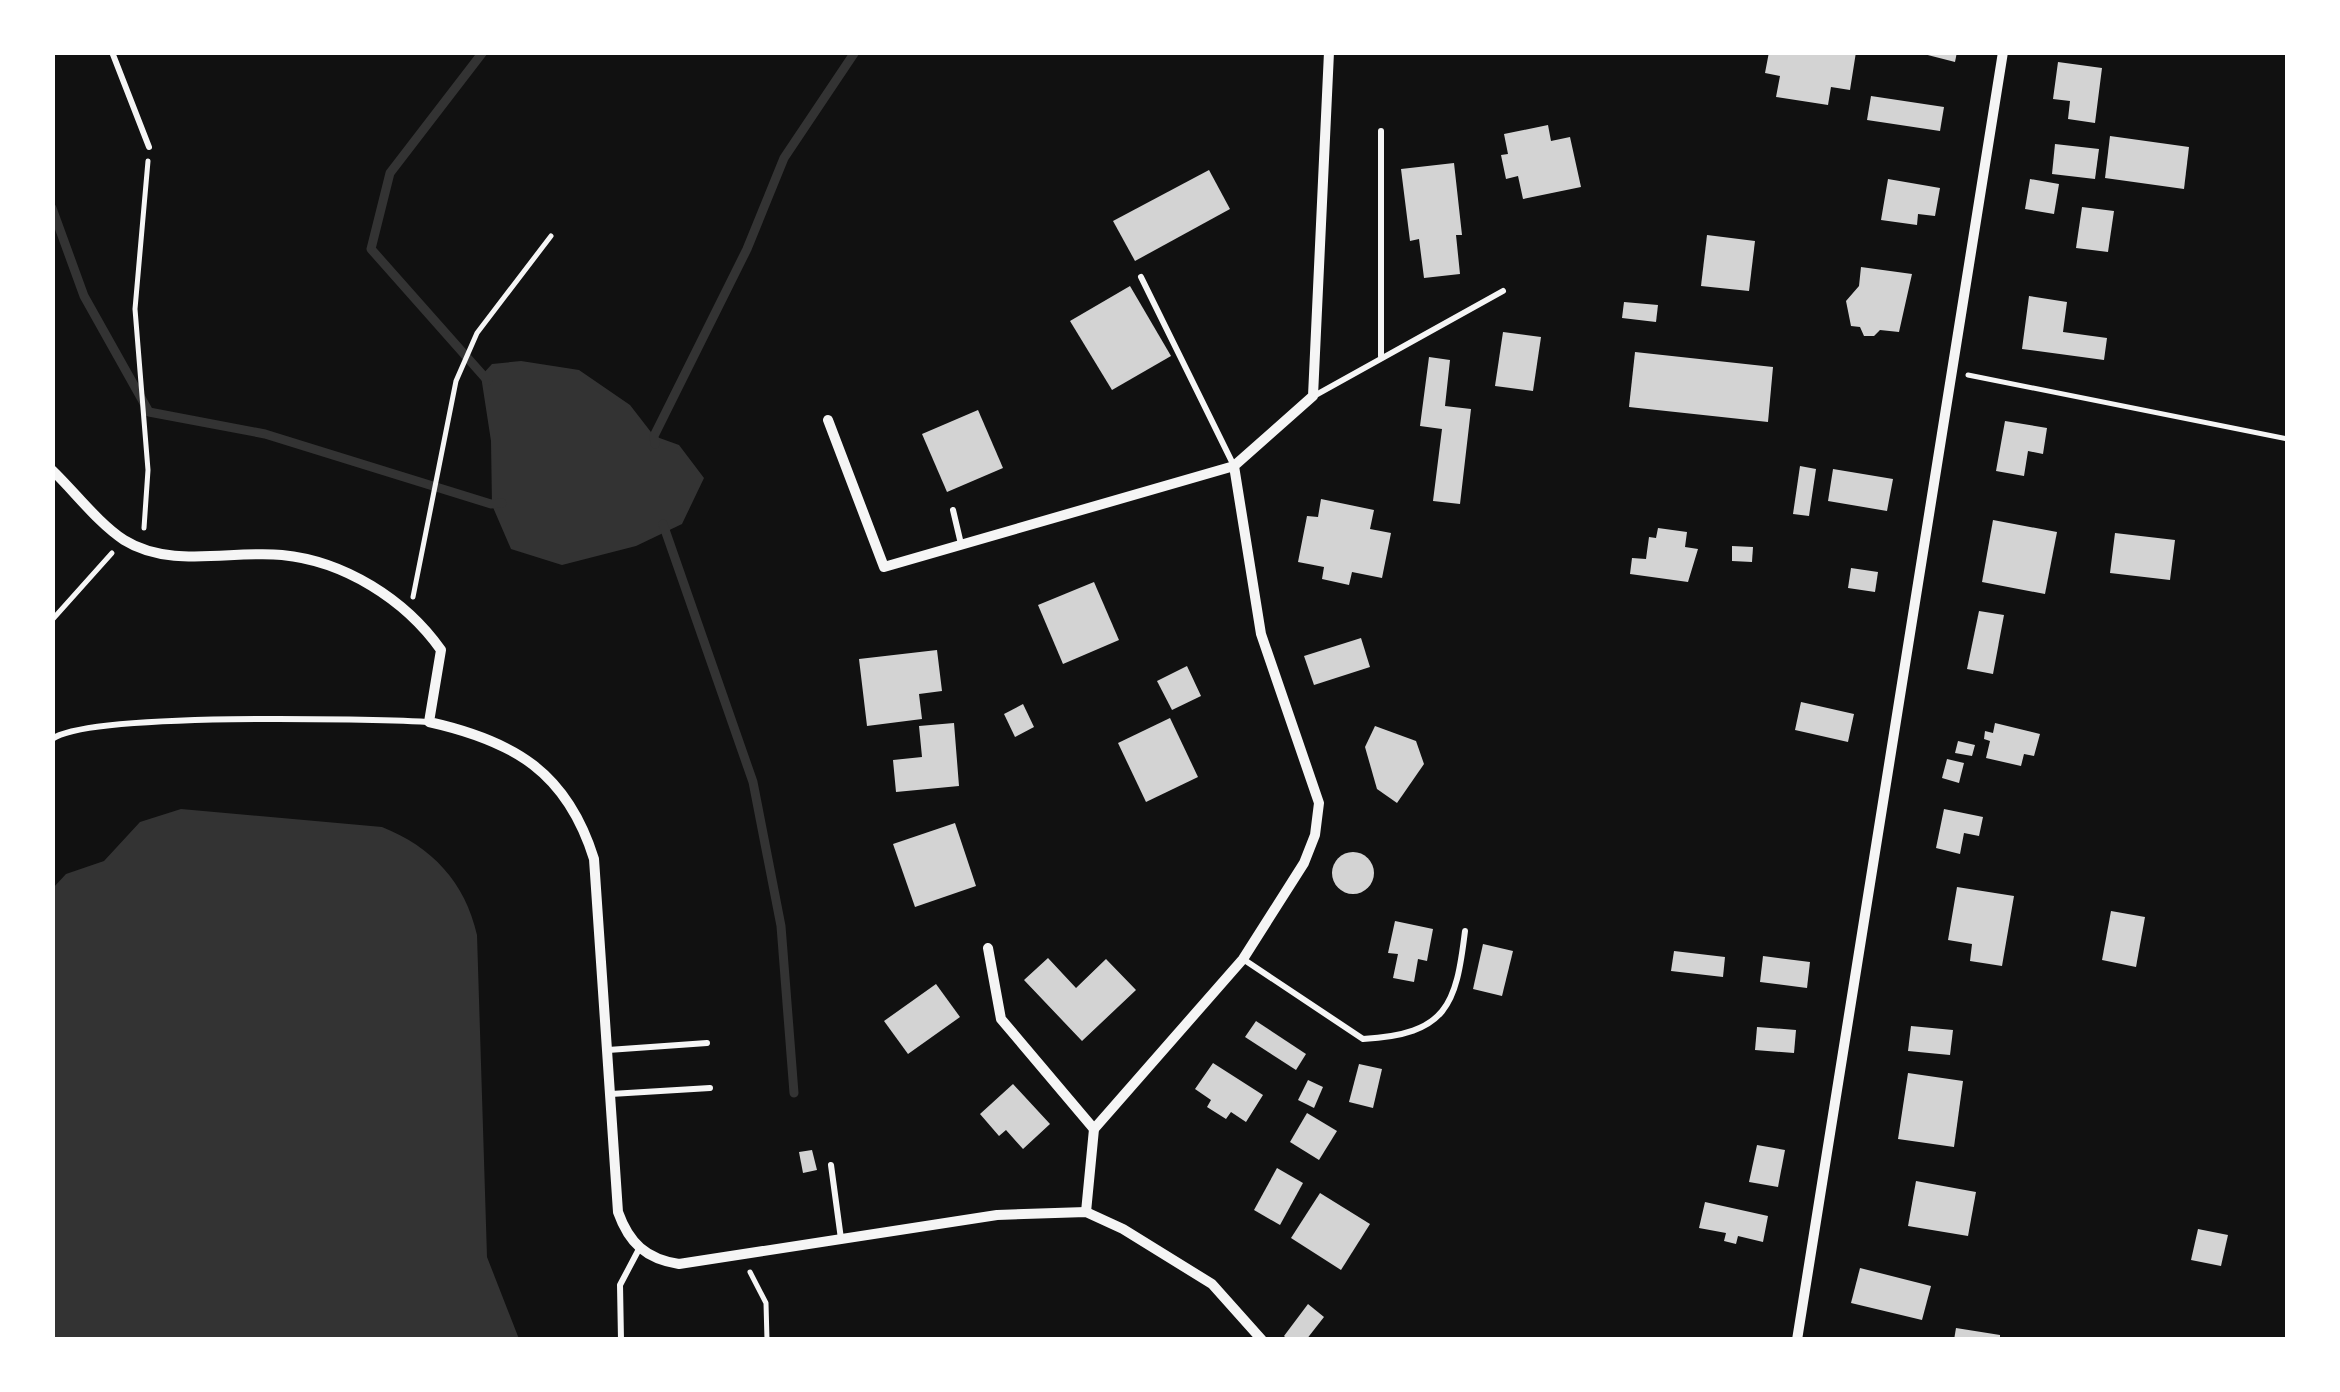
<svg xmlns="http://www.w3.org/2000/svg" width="2340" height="1392" font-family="Montserrat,sans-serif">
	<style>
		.water { fill: #333 }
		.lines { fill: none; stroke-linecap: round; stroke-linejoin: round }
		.stream { stroke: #333; stroke-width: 9 }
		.building { fill: #d3d3d3 }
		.path { stroke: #f5f5f5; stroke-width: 5 }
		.service { stroke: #f5f5f5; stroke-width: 6 }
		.minor { stroke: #f5f5f5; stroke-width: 10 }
	</style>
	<rect width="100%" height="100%" fill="#111"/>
	<g class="water">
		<polygon points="521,361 579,370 630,405 654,436 679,445 704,478 682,524 636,546 562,565 511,549 492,505 491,441 481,376 492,364"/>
		<path d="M 181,809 L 382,827 C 432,847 465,882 477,935 L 487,1257 L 519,1339 L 53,1339 L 53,888 L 66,874 L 104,861 L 140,822 Z"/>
	</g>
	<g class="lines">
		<g class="stream">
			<polyline points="483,52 390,173 371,249 488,381"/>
			<polyline points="52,208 84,296 149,412 265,434 491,504 502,503"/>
			<polyline points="655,444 654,436 747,249 784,158 855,52"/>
			<polyline points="663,524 753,782 781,926 794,1093"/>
		</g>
	</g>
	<g class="building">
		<polygon points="1769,52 1856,52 1850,90 1831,87 1828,105 1776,97 1780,76 1765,73"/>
		<polygon points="1916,52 1957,52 1955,62"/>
		<polygon points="2058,62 2102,68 2095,123 2068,119 2070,101 2053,99"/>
		<polygon points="1871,96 1944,107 1940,131 1867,120"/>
		<polygon points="1548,125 1551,141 1570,137 1581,187 1523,199 1518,176 1506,179 1501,155 1508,154 1504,134"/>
		<polygon points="2110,136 2189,147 2184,189 2105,178"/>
		<polygon points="2055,144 2099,149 2095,179 2052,174"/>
		<polygon points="1454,163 1462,235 1456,235 1460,274 1424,278 1419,239 1410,241 1401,169"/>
		<polygon points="1209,170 1230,209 1135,261 1113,221"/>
		<polygon points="1888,179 1940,188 1935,216 1918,214 1917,225 1881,220"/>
		<polygon points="2030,179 2059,184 2054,214 2025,209"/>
		<polygon points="2082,207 2114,211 2108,252 2076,248"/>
		<polygon points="1707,235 1755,241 1749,291 1701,286"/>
		<polygon points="1861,267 1912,274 1899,332 1880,330 1874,336 1864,336 1860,327 1851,326 1846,301 1859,286"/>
		<polygon points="1130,286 1171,356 1112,390 1070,321"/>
		<polygon points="2029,296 2067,302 2063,332 2107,338 2104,360 2022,349"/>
		<polygon points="1624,302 1658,305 1656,322 1622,318"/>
		<polygon points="1503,332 1541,337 1533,391 1495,386"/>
		<polygon points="1635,352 1773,367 1768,422 1629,407"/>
		<polygon points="1429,357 1450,360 1445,406 1471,409 1460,504 1433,501 1442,429 1420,426"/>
		<polygon points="978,410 1003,468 947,492 922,434"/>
		<polygon points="2005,421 2047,428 2043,454 2028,451 2024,476 1996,471"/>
		<polygon points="1800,466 1816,469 1809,516 1793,514"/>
		<polygon points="1833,469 1893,479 1887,511 1828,501"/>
		<polygon points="1321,499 1374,510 1370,529 1391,533 1382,578 1352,572 1349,585 1322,579 1324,567 1298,562 1307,516 1318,517"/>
		<polygon points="1993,520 2057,532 2045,594 1982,582"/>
		<polygon points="1658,528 1687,532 1685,547 1698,549 1688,582 1630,574 1632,558 1646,559 1649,537 1656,538"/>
		<polygon points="2115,533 2175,540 2170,580 2110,573"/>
		<polygon points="1732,546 1753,547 1752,562 1732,561"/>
		<polygon points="1851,568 1878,572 1875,592 1848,588"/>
		<polygon points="1094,582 1119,640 1063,664 1038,605"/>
		<polygon points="1979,611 2004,615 1993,674 1967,669"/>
		<polygon points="1361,638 1370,667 1314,685 1304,656"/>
		<polygon points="937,650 942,691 919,694 922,719 867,726 859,659"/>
		<polygon points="1187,666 1201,696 1172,710 1157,681"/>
		<polygon points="1801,702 1854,714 1848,742 1795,730"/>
		<polygon points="1023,704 1034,727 1015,737 1004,714"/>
		<polygon points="1170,718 1198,777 1146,802 1118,743"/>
		<polygon points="954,723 959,786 896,792 893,760 922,757 919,726"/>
		<polygon points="1995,723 2040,734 2034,756 2024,754 2021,766 1986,758 1990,741 1984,739 1985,731 1993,733"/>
		<polygon points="1375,726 1416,741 1424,764 1397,803 1377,789 1365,747"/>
		<polygon points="1958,741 1975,745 1972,756 1955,753"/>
		<polygon points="1947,759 1964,763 1959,783 1942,778"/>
		<polygon points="1944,809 1983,817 1979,836 1964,833 1960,854 1936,848"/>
		<polygon points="955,823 976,886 915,907 893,844"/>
		<circle cx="1353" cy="873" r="21"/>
		<polygon points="1957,887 2014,896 2002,966 1970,961 1972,944 1948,940"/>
		<polygon points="2111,911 2145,917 2136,967 2102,960"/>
		<polygon points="1395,921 1433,929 1427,961 1418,959 1414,982 1393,978 1398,954 1388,953"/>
		<polygon points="1483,944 1513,951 1502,996 1473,989"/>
		<polygon points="1674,951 1725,957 1723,977 1671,971"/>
		<polygon points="1763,956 1810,962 1807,988 1760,982"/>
		<polygon points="1048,958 1076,988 1106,959 1136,990 1082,1041 1024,980"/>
		<polygon points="936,984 960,1017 908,1054 884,1021"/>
		<polygon points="1256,1021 1306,1054 1296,1070 1245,1037"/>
		<polygon points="1911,1026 1953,1030 1950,1055 1908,1051"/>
		<polygon points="1757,1027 1796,1030 1794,1053 1755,1050"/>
		<polygon points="1213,1063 1263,1095 1246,1122 1231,1112 1226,1119 1207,1107 1211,1100 1195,1089"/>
		<polygon points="1359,1064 1382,1069 1373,1108 1349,1102"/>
		<polygon points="1908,1073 1963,1081 1954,1147 1898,1139"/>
		<polygon points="1308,1080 1323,1087 1314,1108 1298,1100"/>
		<polygon points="1013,1084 1050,1124 1023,1149 1006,1130 999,1136 980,1114"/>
		<polygon points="1307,1113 1337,1131 1319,1160 1290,1142"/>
		<polygon points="1757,1145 1785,1150 1778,1187 1749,1182"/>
		<polygon points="812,1150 817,1170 803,1173 799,1152"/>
		<polygon points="1277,1168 1303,1183 1280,1225 1254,1210"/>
		<polygon points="1916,1181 1976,1192 1968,1236 1908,1226"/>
		<polygon points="1320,1193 1370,1224 1341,1270 1291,1238"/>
		<polygon points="1705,1202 1768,1216 1763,1242 1738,1236 1736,1244 1724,1241 1726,1233 1699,1228"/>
		<polygon points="2198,1229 2228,1235 2221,1266 2191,1260"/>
		<polygon points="1860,1268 1931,1286 1922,1320 1851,1303"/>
		<polygon points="1308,1304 1324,1317 1306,1340 1288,1340 1284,1336"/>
		<polygon points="1956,1328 2000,1335 2000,1340 1954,1340"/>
	</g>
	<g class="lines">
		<g class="path">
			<polyline points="1968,375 2288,439"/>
			<polyline points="144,528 148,470 135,309 148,161"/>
			<polyline points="413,597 456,381 477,333 551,236"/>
			<polyline points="52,620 112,553"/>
			<polyline points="750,1272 766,1303 767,1340"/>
		</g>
		<g class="service">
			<polyline points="112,52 149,147"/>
			<polyline points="1141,277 1234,466"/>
			<polyline points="1381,356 1381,131"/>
			<polyline points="1314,396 1503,291"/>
			<polyline points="953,510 961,544"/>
			<path d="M 52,739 C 89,712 369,719 428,722"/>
			<path d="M 1243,959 L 1363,1039 C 1447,1034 1456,1006 1465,931"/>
			<polyline points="608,1050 707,1043"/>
			<polyline points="611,1094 710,1088"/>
			<polyline points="831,1165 841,1239"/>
			<polyline points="621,1340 620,1285 639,1249"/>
		</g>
		<g class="minor">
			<polyline points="828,420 884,567 1234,466"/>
			<path d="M 52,470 C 75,492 98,523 124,540 C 170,569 232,550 282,555 C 344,561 405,599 441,650 L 429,722 C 514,741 567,772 594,859 L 618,1212 C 629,1243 646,1259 679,1264 L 997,1215 L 1086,1212 L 1123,1229 L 1212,1284 L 1262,1340"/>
			<polyline points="988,948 1001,1019 1094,1129"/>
			<polyline points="1086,1212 1094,1129 1243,959 1304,863 1315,835 1319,803 1261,634 1234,466 1313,396 1329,52"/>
			<polyline points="1797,1340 2003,52"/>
		</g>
	</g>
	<rect width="2340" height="1392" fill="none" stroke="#ffffff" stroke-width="110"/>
</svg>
